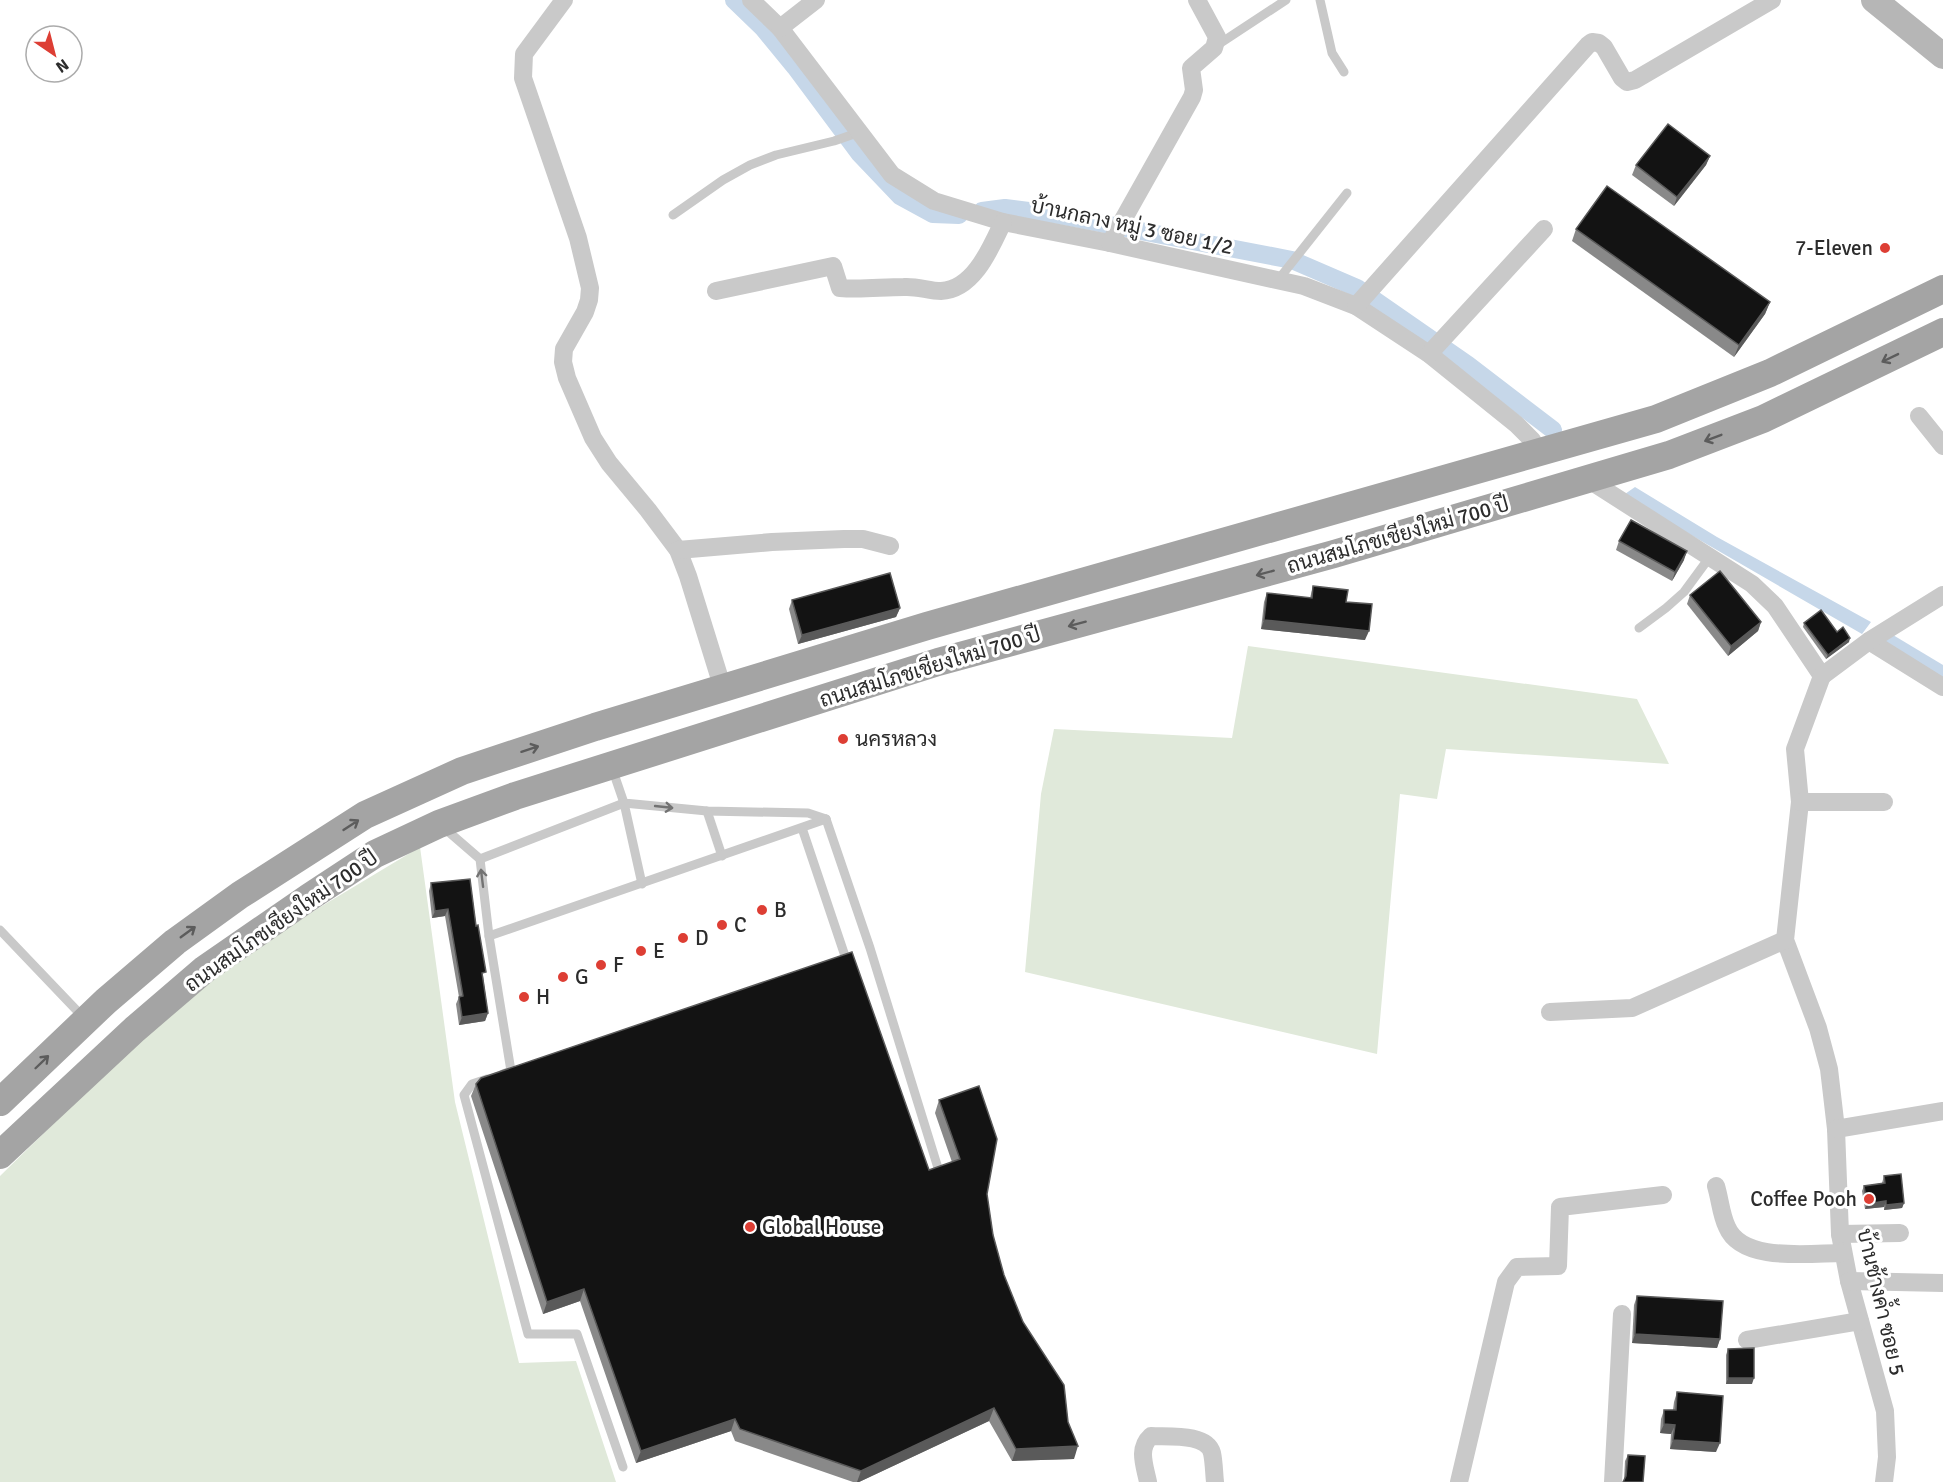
<svg xmlns="http://www.w3.org/2000/svg" width="1943" height="1482" font-family="Signika,Sarabun,sans-serif">
	<style>
		.green { fill: #e0e9da }
		.water { fill: #c6d7e9 }
		.lines { fill: none; stroke-linecap: round; stroke-linejoin: round }
		.canal { stroke: #c6d7e9; stroke-width: 18 }
		.lane { stroke: #c9c9c9; stroke-width: 9 }
		.street { stroke: #c9c9c9; stroke-width: 18 }
		.secondary { stroke: #b6b6b6; stroke-width: 26 }
		.primary { stroke: #a4a4a4; stroke-width: 28 }
		.wall { fill: #898989 }
		.shaded-wall { fill: #5a5a5a }
		.building { fill: #131313; stroke: #5a5a5a; stroke-width: 1.5 }
		.oneway { stroke: #5c5c5c }
		.oneway2 { stroke: #737373 }
		.poi-dot { fill: #dd3e34; stroke: #fff; stroke-width: 2 }
		.labels { text-anchor: middle; dominant-baseline: central; stroke-width: 6; stroke-linejoin: round; paint-order: stroke }
		.street-label { font-size: 21px; fill: #2c2c2c; stroke: #fff }
		.poi-label { font-size: 21px; fill: #2c2c2c; stroke: #fff; text-anchor: start }
	</style>
	<rect width="100%" height="100%" fill="#fff"/>
	<g class="green">
		<polygon points="1248,646 1637,699 1669,764 1446,749 1437,799 1400,794 1377,1054 1025,972 1041,794 1054,729 1232,738"/>
		<polygon points="420,847 455,1102 519,1363 576,1361 616,1482 0,1482 0,1176 138,1041 226,967 317,909"/>
	</g>
	<g class="water">
		<polygon points="1635,487 1717,537 1871,622 1862,634 1684,531 1625,494"/>
		<polygon points="1893,635 1943,665 1943,682 1881,644"/>
	</g>
	<g class="lines">
		<g class="canal">
			<polyline points="734,0 763,28 795,67 859,153 900,196 933,214 959,215"/>
			<polyline points="982,211 1005,208 1052,214 1292,260 1357,288 1468,365 1553,430"/>
		</g>
		<g class="lane">
			<polyline points="1320,0 1332,53 1344,72"/>
			<polyline points="1216,46 1286,0"/>
			<polyline points="673,215 723,180 750,165 776,155 834,141 860,132"/>
			<polyline points="1278,280 1347,193"/>
			<polyline points="1639,628 1666,608 1684,592 1709,558"/>
			<polyline points="612,768 624,803 707,811 808,813 826,819"/>
			<polyline points="707,811 722,856"/>
			<polyline points="826,819 870,948 938,1168"/>
			<polyline points="443,827 480,859 489,936 511,1071 503,1074"/>
			<polyline points="802,828 845,956"/>
			<polyline points="480,859 624,803 642,884"/>
			<polyline points="0,930 84,1018"/>
			<polyline points="489,936 826,819"/>
			<polyline points="487,1079 472,1084 464,1095 528,1334 577,1334 623,1467"/>
		</g>
		<g class="street">
			<polyline points="564,0 524,54 523,78 578,238 590,288 589,300 585,312 564,349 563,362 567,378 593,438 609,463 648,510 678,550 688,576 723,689"/>
			<polyline points="751,0 780,28 892,175 934,201 1003,222 1110,243 1304,286 1356,306 1429,354 1516,424 1532,440 1539,453"/>
			<polyline points="780,28 816,0"/>
			<polyline points="1110,243 1192,97 1194,90 1191,68 1214,48 1217,37 1197,0"/>
			<path d="M 716,291 L 833,266 L 840,288 C 861,290 882,287 904,287 C 917,286 929,291 941,291 C 974,290 991,247 1003,222"/>
			<polyline points="1356,306 1588,45 1592,42 1599,43 1604,47 1622,78 1627,82 1635,80 1772,0"/>
			<polyline points="1429,354 1544,229"/>
			<polyline points="1919,416 1943,446"/>
			<polyline points="1589,480 1752,584 1775,606 1822,676"/>
			<polyline points="678,550 772,542 844,539 863,539 890,546"/>
			<polyline points="1869,641 1943,687"/>
			<polyline points="1822,676 1795,749 1800,802 1785,940 1818,1028 1829,1069 1836,1129 1840,1234 1849,1281 1885,1411 1887,1457 1884,1482"/>
			<polyline points="1822,676 1869,641 1943,595"/>
			<polyline points="1800,802 1884,802"/>
			<polyline points="1550,1012 1632,1008 1785,940"/>
			<polyline points="1836,1129 1943,1111"/>
			<path d="M 1716,1186 C 1720,1199 1721,1215 1727,1227 C 1742,1263 1810,1253 1843,1253"/>
			<polyline points="1840,1234 1900,1233"/>
			<polyline points="1849,1281 1943,1283"/>
			<polyline points="1747,1340 1860,1321"/>
			<path d="M 1148,1482 C 1145,1466 1137,1449 1151,1436 C 1169,1437 1207,1433 1212,1453 C 1214,1462 1214,1473 1215,1482"/>
			<polyline points="1459,1482 1506,1282 1517,1267 1558,1266 1560,1207 1663,1195"/>
			<polyline points="1613,1482 1622,1314"/>
		</g>
		<polyline class="secondary" points="1874,0 1943,56"/>
		<g class="primary">
			<polyline points="0,1102 106,1001 175,942 240,895 365,815 462,771 595,727 927,626 1656,419 1770,373 1943,289"/>
			<polyline points="0,1155 135,1029 205,969 308,898 375,854 439,824 515,796 938,662 1334,554 1669,455 1763,419 1943,332"/>
		</g>
	</g>
	<g class="wall">
		<polygon points="1710,156 1706,165 1674,206 1632,175 1636,165"/>
		<polygon points="1576,229 1770,302 1765,314 1734,357 1572,241"/>
		<polygon points="1619,541 1684,560 1672,581 1616,550"/>
		<polygon points="1313,586 1346,602 1365,640 1261,629 1264,602 1267,593 1310,598"/>
		<polygon points="1690,595 1761,622 1758,631 1728,656 1687,604"/>
		<polygon points="792,600 900,608 896,617 798,644 789,609"/>
		<polygon points="1804,623 1837,632 1849,642 1826,659 1803,627"/>
		<polygon points="470,879 488,1013 485,1021 459,1025 456,1004 459,997 445,916 432,918 429,891 431,883"/>
		<polygon points="476,1084 929,1170 952,1162 935,1113 939,1100 987,1194 993,1235 1004,1275 1023,1322 1068,1422 1074,1459 1012,1461 989,1421 859,1482 853,1482 735,1441 731,1431 636,1463 580,1301 543,1314 471,1096"/>
		<polygon points="1884,1176 1904,1203 1902,1208 1884,1210 1884,1207 1865,1209 1862,1191 1864,1186 1882,1183"/>
		<polygon points="1637,1296 1720,1339 1717,1348 1632,1343 1634,1305"/>
		<polygon points="1728,1349 1752,1384 1726,1384 1726,1355"/>
		<polygon points="1677,1392 1716,1452 1670,1449 1671,1434 1660,1433 1661,1419 1664,1410 1673,1410 1674,1402"/>
		<polygon points="1628,1455 1643,1482 1624,1480 1625,1461"/>
	</g>
	<g class="shaded-wall">
		<polygon points="1710,156 1706,165 1674,206 1677,197"/>
		<polygon points="1770,302 1765,314 1734,357 1739,345"/>
		<polygon points="1687,551 1684,560 1672,581 1675,572"/>
		<polygon points="900,608 896,617 798,644 802,635"/>
		<polygon points="1264,620 1369,631 1365,640 1261,629"/>
		<polygon points="1761,622 1758,631 1728,656 1731,646"/>
		<polygon points="1850,638 1849,642 1826,659 1828,655"/>
		<polygon points="448,909 445,916 432,918 435,911"/>
		<polygon points="488,1013 485,1021 459,1025 462,1017"/>
		<polygon points="1886,1201 1884,1207 1865,1209 1867,1204"/>
		<polygon points="1904,1203 1902,1208 1884,1210 1886,1205"/>
		<polygon points="584,1289 580,1301 543,1314 547,1302"/>
		<polygon points="1635,1334 1720,1339 1717,1348 1632,1343"/>
		<polygon points="1728,1378 1754,1378 1752,1384 1726,1384"/>
		<polygon points="994,1408 989,1421 859,1482 857,1482 861,1471"/>
		<polygon points="735,1419 731,1431 636,1463 641,1451"/>
		<polygon points="1664,1424 1675,1425 1671,1434 1660,1433"/>
		<polygon points="1673,1440 1720,1443 1716,1452 1670,1449"/>
		<polygon points="1078,1446 1074,1459 1012,1461 1016,1449"/>
	</g>
	<g class="building">
		<polygon points="1668,124 1710,156 1677,197 1636,165"/>
		<polygon points="1607,186 1770,302 1739,345 1576,229"/>
		<polygon points="1631,520 1687,551 1675,572 1619,541"/>
		<polygon points="1720,571 1761,622 1731,646 1690,595"/>
		<polygon points="890,573 900,608 802,635 792,600"/>
		<polygon points="1313,586 1348,590 1346,602 1372,604 1369,631 1264,620 1267,593 1312,598"/>
		<polygon points="1821,610 1837,632 1843,627 1850,638 1828,655 1804,623"/>
		<polygon points="470,879 476,926 478,925 486,972 482,973 488,1013 462,1017 459,997 463,996 448,909 435,911 431,883"/>
		<polygon points="852,952 929,1170 960,1159 939,1100 979,1086 997,1139 987,1194 993,1235 1004,1275 1023,1322 1064,1385 1068,1422 1078,1446 1016,1449 994,1408 861,1471 740,1429 735,1419 641,1451 584,1289 547,1302 476,1084 481,1078"/>
		<polygon points="1901,1174 1904,1203 1886,1205 1886,1201 1867,1204 1864,1186 1885,1183 1884,1176"/>
		<polygon points="1637,1296 1723,1301 1720,1339 1635,1334"/>
		<polygon points="1754,1348 1754,1378 1728,1378 1728,1349"/>
		<polygon points="1677,1392 1723,1396 1720,1443 1673,1440 1675,1425 1664,1424 1664,1410 1676,1410"/>
		<polygon points="1628,1455 1645,1456 1643,1482 1623,1482 1626,1476"/>
	</g>
	<defs><path id="oneway-shaft" d="M-6 0H5M1.5-3L5.5 0L1.5 3" fill="none" stroke-width="1.6" stroke-linecap="round" stroke-linejoin="round" transform="scale(1.5)"/></defs>
	<g class="oneway">
		<use href="#oneway-shaft" transform="translate(1890 358) rotate(154)"/>
		<use href="#oneway-shaft" transform="translate(1713 438) rotate(159)"/>
		<use href="#oneway-shaft" transform="translate(1265 573) rotate(165)"/>
		<use href="#oneway-shaft" transform="translate(1077 624) rotate(165)"/>
		<use href="#oneway-shaft" transform="translate(530 749) rotate(-18)"/>
		<use href="#oneway-shaft" transform="translate(351 825) rotate(-33)"/>
		<use href="#oneway-shaft" transform="translate(188 932) rotate(-36)"/>
		<use href="#oneway-shaft" transform="translate(42 1062) rotate(-44)"/>
	</g>
	<g class="oneway2">
		<use href="#oneway-shaft" transform="translate(664 807) rotate(6)"/>
		<use href="#oneway-shaft" transform="translate(482 878) rotate(-97)"/>
	</g>
	<g class="poi-dot">
		<circle cx="1885" cy="248" r="6"/>
		<circle cx="843" cy="739" r="6"/>
		<circle cx="762" cy="910" r="6"/>
		<circle cx="722" cy="925" r="6"/>
		<circle cx="683" cy="938" r="6"/>
		<circle cx="641" cy="951" r="6"/>
		<circle cx="601" cy="965" r="6"/>
		<circle cx="563" cy="977" r="6"/>
		<circle cx="524" cy="997" r="6"/>
		<circle cx="1869" cy="1199" r="6"/>
		<circle cx="750" cy="1227" r="6"/>
	</g>
	<g class="labels">
		<g class="street-label">
			<text transform="translate(1132 226) rotate(12)">บ้านกลาง หมู่ 3 ซอย 1/2</text>
			<text transform="translate(1398 535) rotate(-16)">ถนนสมโภชเชียงใหม่ 700 ปี</text>
			<text transform="translate(930 667) rotate(-17)">ถนนสมโภชเชียงใหม่ 700 ปี</text>
			<text transform="translate(281 921) rotate(-35)">ถนนสมโภชเชียงใหม่ 700 ปี</text>
			<text transform="translate(1881 1302) rotate(77)">บ้านช้างค้ำ ซอย 5</text>
		</g>
		<g class="poi-label">
			<text x="1873" y="248" text-anchor="end">7-Eleven</text>
			<text x="855" y="739">นครหลวง</text>
			<text x="774" y="910">B</text>
			<text x="734" y="925">C</text>
			<text x="695" y="938">D</text>
			<text x="653" y="951">E</text>
			<text x="613" y="965">F</text>
			<text x="575" y="977">G</text>
			<text x="536" y="997">H</text>
			<text x="1857" y="1199" text-anchor="end">Coffee Pooh</text>
			<text x="762" y="1227">Global House</text>
		</g>
	</g>
	<g transform="translate(54 54) rotate(145)"><circle r="28" fill="#ffffff" stroke="#ababab" stroke-width="1.5"/>
	<path d="M0-4.5L10 22L0 15L-10 22Z" fill="#dd3e34"/>
	<text y="-9" font-size="16" font-weight="bold" text-anchor="middle" fill="#2c2c2c">N</text>
	</g>
</svg>
